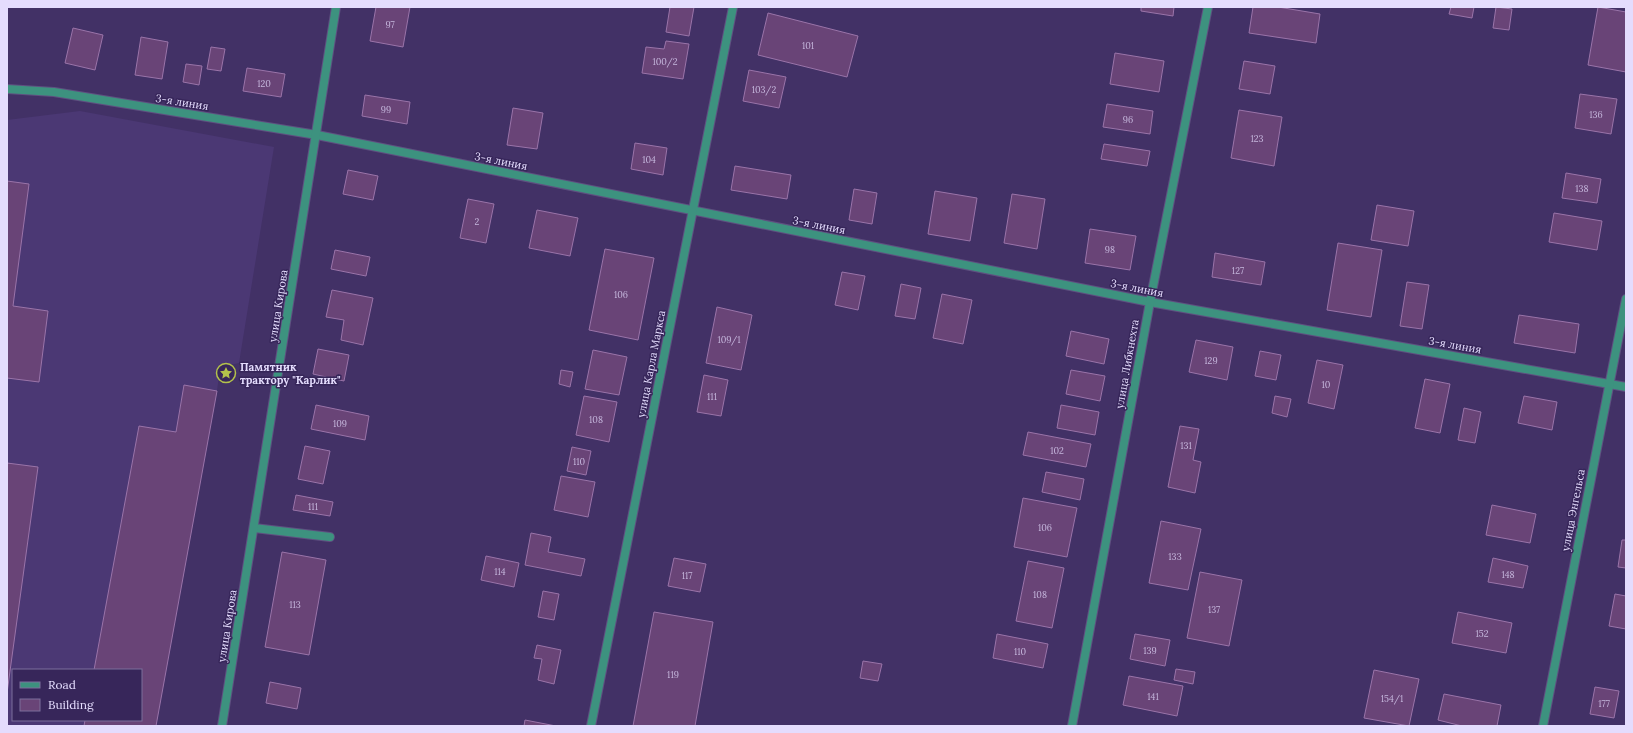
<svg xmlns="http://www.w3.org/2000/svg" width="1633" height="733" font-family="Lora,serif">
	<style>
		.built { fill: #4b3874; fill-rule: evenodd }
		.building { fill: #694477; stroke: #9a74a9 }
		.lines { fill: none; stroke-linecap: round; stroke-linejoin: round }
		.service-casing { stroke: #5f5081; stroke-width: 10 }
		.minor-casing { stroke: #5f5081; stroke-width: 10 }
		.tertiary-casing { stroke: #5f5081; stroke-width: 10 }
		.service { stroke: #3d927f; stroke-width: 8 }
		.minor { stroke: #3d927f; stroke-width: 8 }
		.tertiary { stroke: #3d927f; stroke-width: 8 }
		.labels { text-anchor: middle; dominant-baseline: central; stroke-width: 3; stroke-linejoin: round; paint-order: stroke }
		.number-label { font-size: 9px; fill: #c5b6dc }
		.street-label { font-size: 11px; fill: #e4dcfd; stroke: #37265a }
		.poi-label { font-size: 11px; font-weight: bold; fill: #e4dcfd; stroke: #37265a; text-anchor: start }
	</style>
	<rect width="100%" height="100%" fill="#423166"/>
	<path class="built" d="M 80,111 L 274,147 L 239,363 L 220,367 L 217,391 L 156,726 L 7,726 L 7,120 ZM 13,670 L 141,670 L 141,720 L 13,720 Z"/>
	<g class="building">
		<polygon points="376,7 410,7 403,47 370,41"/>
		<polygon points="670,7 694,7 689,36 666,32"/>
		<polygon points="1141,7 1174,7 1173,16 1141,11"/>
		<polygon points="1253,7 1278,7 1320,14 1316,43 1249,33"/>
		<polygon points="1451,7 1474,7 1472,18 1449,14"/>
		<polygon points="1496,7 1512,9 1509,30 1493,28"/>
		<polygon points="1598,7 1626,12 1626,72 1588,65"/>
		<polygon points="768,13 858,36 847,77 758,55"/>
		<polygon points="73,28 103,35 95,70 65,63"/>
		<polygon points="141,37 168,42 162,79 135,75"/>
		<polygon points="666,41 689,44 683,79 642,73 646,47 664,49"/>
		<polygon points="211,47 225,49 221,71 207,69"/>
		<polygon points="1115,53 1164,61 1159,92 1110,84"/>
		<polygon points="1244,61 1275,66 1270,94 1239,89"/>
		<polygon points="186,64 202,66 199,85 183,82"/>
		<polygon points="247,68 285,74 281,97 243,91"/>
		<polygon points="749,70 786,77 779,108 743,101"/>
		<polygon points="1580,94 1617,99 1611,134 1575,128"/>
		<polygon points="365,95 410,102 407,124 362,116"/>
		<polygon points="1107,104 1153,111 1150,134 1103,127"/>
		<polygon points="513,108 543,113 537,149 507,145"/>
		<polygon points="1239,110 1282,117 1274,166 1231,158"/>
		<polygon points="635,143 667,148 663,175 631,169"/>
		<polygon points="1104,144 1150,151 1147,166 1101,159"/>
		<polygon points="735,166 791,175 787,199 731,190"/>
		<polygon points="348,170 378,176 373,200 343,194"/>
		<polygon points="1566,173 1601,179 1597,203 1562,198"/>
		<polygon points="7,181 29,184 13,306 48,311 39,382 7,378"/>
		<polygon points="854,189 877,193 872,224 849,220"/>
		<polygon points="935,191 977,198 970,241 928,234"/>
		<polygon points="1012,194 1045,199 1037,249 1004,243"/>
		<polygon points="468,199 494,204 486,243 460,238"/>
		<polygon points="1377,205 1414,211 1408,246 1371,240"/>
		<polygon points="537,210 578,218 570,256 529,248"/>
		<polygon points="1554,213 1602,221 1597,250 1549,242"/>
		<polygon points="1090,229 1136,236 1130,270 1085,263"/>
		<polygon points="1338,243 1382,250 1371,317 1327,310"/>
		<polygon points="605,249 654,258 638,340 589,330"/>
		<polygon points="335,250 370,257 366,276 331,269"/>
		<polygon points="1215,253 1265,262 1261,285 1212,277"/>
		<polygon points="842,272 865,276 858,310 835,305"/>
		<polygon points="1407,282 1429,285 1422,329 1400,326"/>
		<polygon points="901,284 921,288 915,319 895,316"/>
		<polygon points="332,290 373,298 363,345 341,340 344,320 326,317"/>
		<polygon points="942,294 972,300 963,344 933,338"/>
		<polygon points="717,307 752,315 741,370 706,363"/>
		<polygon points="1519,315 1579,324 1575,353 1514,343"/>
		<polygon points="1071,331 1109,339 1104,364 1066,356"/>
		<polygon points="1196,340 1233,347 1227,380 1189,372"/>
		<polygon points="318,349 349,355 344,381 313,374"/>
		<polygon points="593,350 627,357 619,395 585,389"/>
		<polygon points="1260,351 1281,355 1276,380 1255,376"/>
		<polygon points="1317,360 1343,365 1334,409 1308,403"/>
		<polygon points="561,370 573,372 570,387 559,384"/>
		<polygon points="1071,370 1105,376 1100,401 1066,394"/>
		<polygon points="704,375 728,380 721,416 697,412"/>
		<polygon points="1425,379 1450,384 1440,433 1415,428"/>
		<polygon points="184,385 217,391 156,726 84,726 85,720 141,720 141,670 94,670 139,426 176,432"/>
		<polygon points="584,396 617,402 609,442 576,435"/>
		<polygon points="1275,396 1291,399 1287,417 1272,413"/>
		<polygon points="1524,396 1557,402 1552,430 1518,423"/>
		<polygon points="316,405 369,416 365,440 311,429"/>
		<polygon points="1061,405 1099,412 1095,435 1057,428"/>
		<polygon points="1464,408 1481,412 1475,443 1458,440"/>
		<polygon points="1180,426 1199,429 1193,460 1201,462 1195,493 1168,487"/>
		<polygon points="1028,432 1091,444 1086,467 1023,455"/>
		<polygon points="305,446 330,451 323,484 298,479"/>
		<polygon points="572,447 591,451 586,475 567,471"/>
		<polygon points="7,463 38,467 7,693"/>
		<polygon points="1046,472 1084,479 1080,500 1042,492"/>
		<polygon points="561,476 595,482 588,517 554,510"/>
		<polygon points="296,495 333,502 330,516 293,510"/>
		<polygon points="1023,498 1077,508 1067,557 1014,547"/>
		<polygon points="1492,505 1536,514 1530,543 1486,535"/>
		<polygon points="1161,521 1201,529 1188,590 1149,583"/>
		<polygon points="531,533 551,537 548,552 585,559 581,576 525,565"/>
		<polygon points="1622,540 1626,540 1626,568 1618,567"/>
		<polygon points="282,552 326,560 309,655 265,647"/>
		<polygon points="486,556 519,563 514,587 481,580"/>
		<polygon points="674,558 706,564 700,592 668,586"/>
		<polygon points="1493,558 1528,566 1523,588 1488,582"/>
		<polygon points="1028,561 1064,568 1052,628 1016,621"/>
		<polygon points="1200,572 1242,580 1229,646 1187,638"/>
		<polygon points="543,591 559,594 554,620 538,617"/>
		<polygon points="1615,594 1626,596 1626,629 1609,626"/>
		<polygon points="654,612 713,622 695,726 633,726"/>
		<polygon points="1458,612 1512,623 1506,653 1452,643"/>
		<polygon points="997,634 1048,644 1043,668 993,658"/>
		<polygon points="1135,634 1170,640 1165,666 1130,659"/>
		<polygon points="537,645 561,650 554,684 538,680 542,659 534,658"/>
		<polygon points="863,661 882,664 878,681 860,678"/>
		<polygon points="1176,669 1195,672 1193,684 1174,680"/>
		<polygon points="1374,670 1419,679 1409,726 1364,718"/>
		<polygon points="1129,676 1183,686 1177,716 1123,705"/>
		<polygon points="270,682 301,688 297,709 266,703"/>
		<polygon points="1595,687 1619,691 1614,718 1590,714"/>
		<polygon points="1444,694 1501,705 1497,726 1462,726 1438,720"/>
		<polygon points="525,720 556,726 524,726"/>
	</g>
	<g class="lines">
		<defs>
			<polyline id="service" points="254,528 330,537"/>
			<g id="minor">
				<polyline points="7,89 54,92 317,135 1150,302 1626,387"/>
				<polyline points="591,726 733,7"/>
				<polyline points="1072,726 1150,302 1208,7"/>
				<polyline points="1543,726 1626,299"/>
			</g>
			<polyline id="tertiary" points="222,726 336,7"/>
		</defs>
		<use href="#service" class="service-casing"/>
		<use href="#minor" class="minor-casing"/>
		<use href="#tertiary" class="tertiary-casing"/>
		<use href="#service" class="service"/>
		<use href="#minor" class="minor"/>
		<use href="#tertiary" class="tertiary"/>
	</g>
	<defs>
		<symbol id="sight-ring" viewBox="-11 -11 22 22"><circle r="9.5" fill="#37265a" stroke="#b3c24b" stroke-width="1.5"/><path d="M0-6L1.8-2.2L6-1.7L2.9 1.2L3.7 5.4L0 3.3L-3.7 5.4L-2.9 1.2L-6-1.7L-1.8-2.2Z" fill="#b3c24b"/></symbol>
	</defs>
	<g fill-rule="evenodd">
		<use href="#sight-ring" x="215" y="362" width="22" height="22"/>
	</g>
	<g class="labels">
		<g class="number-label">
			<text x="390" y="24">97</text>
			<text x="808" y="45">101</text>
			<text x="665" y="61">100/2</text>
			<text x="264" y="83">120</text>
			<text x="764" y="89">103/2</text>
			<text x="386" y="109">99</text>
			<text x="1596" y="114">136</text>
			<text x="1128" y="119">96</text>
			<text x="1257" y="138">123</text>
			<text x="649" y="159">104</text>
			<text x="1582" y="188">138</text>
			<text x="477" y="221">2</text>
			<text x="1110" y="249">98</text>
			<text x="1238" y="270">127</text>
			<text x="621" y="294">106</text>
			<text x="729" y="339">109/1</text>
			<text x="1211" y="360">129</text>
			<text x="1326" y="384">10</text>
			<text x="712" y="396">111</text>
			<text x="596" y="419">108</text>
			<text x="340" y="423">109</text>
			<text x="1186" y="445">131</text>
			<text x="1057" y="450">102</text>
			<text x="579" y="461">110</text>
			<text x="313" y="506">111</text>
			<text x="1045" y="527">106</text>
			<text x="1175" y="556">133</text>
			<text x="500" y="571">114</text>
			<text x="1508" y="574">148</text>
			<text x="687" y="575">117</text>
			<text x="1040" y="594">108</text>
			<text x="295" y="604">113</text>
			<text x="1214" y="609">137</text>
			<text x="1482" y="633">152</text>
			<text x="1150" y="650">139</text>
			<text x="1020" y="651">110</text>
			<text x="673" y="674">119</text>
			<text x="1153" y="696">141</text>
			<text x="1392" y="698">154/1</text>
			<text x="1604" y="703">177</text>
		</g>
		<g class="street-label">
			<text transform="translate(182 102) rotate(9)">3-я линия</text>
			<text transform="translate(501 161) rotate(11)">3-я линия</text>
			<text transform="translate(819 225) rotate(11)">3-я линия</text>
			<text transform="translate(1137 288) rotate(11)">3-я линия</text>
			<text transform="translate(278 306) rotate(-81)">улица Кирова</text>
			<text transform="translate(1455 345) rotate(10)">3-я линия</text>
			<text transform="translate(651 364) rotate(-79)">улица Карла Маркса</text>
			<text transform="translate(1127 364) rotate(-80)">улица Либкнехта</text>
			<text transform="translate(1573 510) rotate(-79)">улица Энгельса</text>
			<text transform="translate(227 626) rotate(-81)">улица Кирова</text>
		</g>
		<g class="poi-label">
			<text x="240" y="367">Памятник<tspan x="240" dy="13">трактору "Карлик"</tspan></text>
		</g>
	</g>
	<rect width="1633" height="733" fill="none" stroke="#e4dcfd" stroke-width="16"/>
	<rect x="12" y="669" width="130" height="52" fill="#37265a" stroke="#7c6f9b"/>
	<rect x="20" y="682" width="20" height="6" fill="#3d927f" stroke="#7c6f9b"/>
	<text x="48" y="689" font-size="12" fill="#e4dcfd">Road</text>
	<rect x="20" y="699" width="20" height="12" fill="#694477" stroke="#7c6f9b"/>
	<text x="48" y="709" font-size="12" fill="#e4dcfd">Building</text>
</svg>
